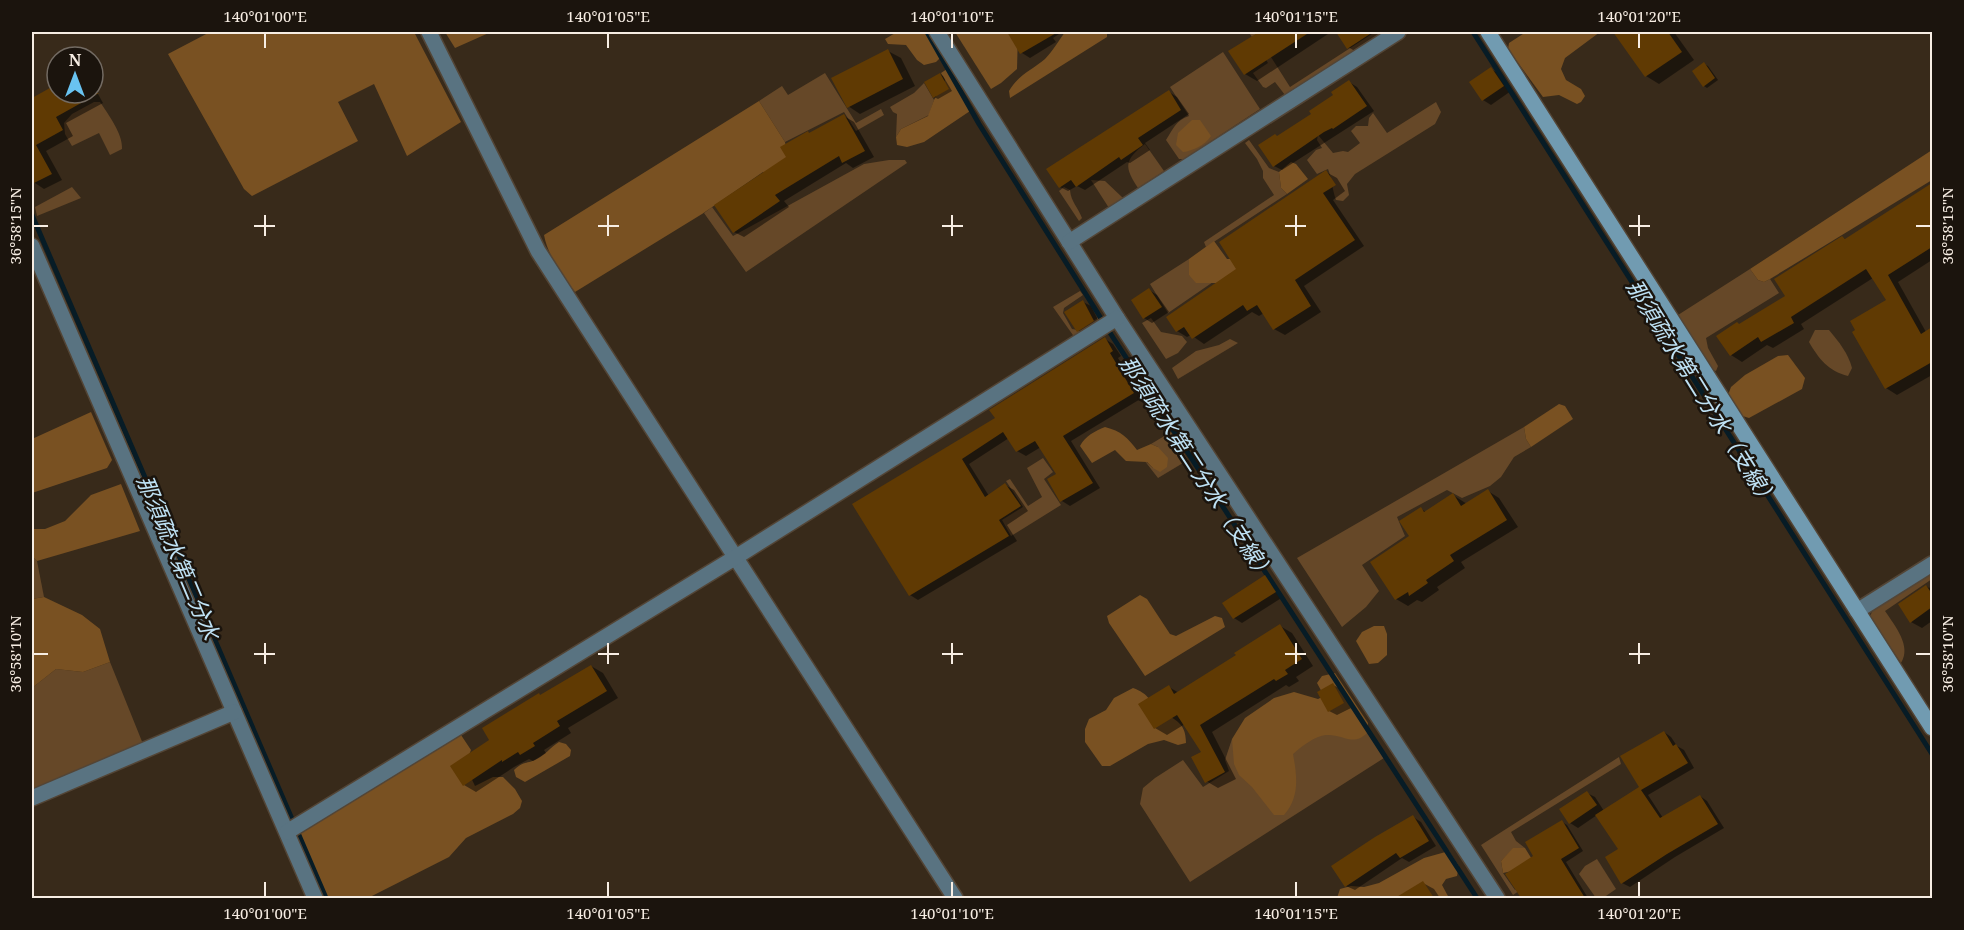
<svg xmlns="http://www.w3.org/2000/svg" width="1964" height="930" font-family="'Noto Serif','Noto Sans JP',serif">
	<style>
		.green { fill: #664828 }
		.forest { fill: #795122 }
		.shadow { fill: #0007 }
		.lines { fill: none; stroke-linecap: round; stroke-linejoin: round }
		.stream { stroke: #071c26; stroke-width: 5 }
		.building { fill: #603a03 }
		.street-casing { stroke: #534536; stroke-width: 18 }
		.secondary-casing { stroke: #534536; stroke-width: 18 }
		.street { stroke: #597381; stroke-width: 15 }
		.secondary { stroke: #719bb1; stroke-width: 15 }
		.ticks { fill: none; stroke: #f7ede3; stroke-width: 2 }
		.labels { text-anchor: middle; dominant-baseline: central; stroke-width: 5; stroke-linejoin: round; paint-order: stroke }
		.water-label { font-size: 22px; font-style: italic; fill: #bfe2f5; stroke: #1b140d }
		.neatline { fill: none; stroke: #f7ede3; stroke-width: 2 }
		.ticks-label { font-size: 15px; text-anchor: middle; fill: #f7ede3 }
	</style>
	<rect width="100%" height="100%" fill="#382a1a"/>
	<g class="green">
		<polygon points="1255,32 1290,87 1375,32 1385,32 1285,95 1275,82 1266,88 1263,87 1253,73 1268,63 1250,34"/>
		<path d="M 1223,52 L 1260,109 L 1184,159 L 1179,159 L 1166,140 C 1173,129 1176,120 1189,116 L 1170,87 Z"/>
		<polygon points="825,73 856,123 881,109 884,115 856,131 844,112 785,142 759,101 782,86 788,95"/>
		<polygon points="924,83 934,100 929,115 901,129 896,137 897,114 893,112 890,107 914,93"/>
		<path d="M 94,102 L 100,102 C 108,114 123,134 122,149 L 110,155 L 99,133 L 72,146 L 65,134 L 64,123 L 72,114 Z"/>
		<path d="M 1436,102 L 1441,112 L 1435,124 L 1355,174 L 1347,184 L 1349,195 L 1343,201 L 1336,200 C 1332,189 1332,179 1328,169 L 1317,174 L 1307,160 L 1316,150 L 1322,148 L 1317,140 L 1318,135 L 1333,153 L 1343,151 L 1348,152 L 1360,143 L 1351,131 L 1356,126 L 1368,126 L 1369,118 L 1373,113 L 1387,133 Z"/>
		<polygon points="1249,140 1269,168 1279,172 1281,188 1287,194 1206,247 1204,242 1274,195 1263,178 1263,171 1257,159 1245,143"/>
		<path d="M 1145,144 L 1164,171 L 1138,188 C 1124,167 1124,160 1145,144 Z"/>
		<polygon points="889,160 905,160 907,163 746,272 704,213 712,207 733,236 864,164"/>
		<polygon points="1091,180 1105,181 1123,198 1109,208"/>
		<polygon points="72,187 81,198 37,216 35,207"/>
		<path d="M 1064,187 L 1070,190 C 1071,202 1078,207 1082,218 L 1079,221 L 1059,191 Z"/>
		<polygon points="1189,259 1189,275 1213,282 1168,313 1150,284"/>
		<polygon points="1750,269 1758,280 1764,282 1770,279 1779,293 1706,338 1708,348 1718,366 1716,371 1712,370 1678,315"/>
		<polygon points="1080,291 1083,295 1064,308 1063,313 1072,329 1078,330 1098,318 1100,322 1075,338 1053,307"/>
		<polygon points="1151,318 1161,332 1182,336 1187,342 1178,353 1166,359 1142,323"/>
		<path d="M 1815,330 L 1829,330 C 1839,342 1848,353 1852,368 L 1848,376 C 1828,371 1819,359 1809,342 Z"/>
		<polygon points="1230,339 1238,343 1178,379 1172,368 1196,351 1219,345"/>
		<polygon points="1524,427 1526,439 1531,447 1514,457 1501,477 1490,486 1462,498 1447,490 1397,517 1405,536 1362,565 1379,591 1366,607 1342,627 1297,558"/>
		<polygon points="1171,432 1188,460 1158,478 1144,460 1153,468 1158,447 1151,444"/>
		<polygon points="1043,458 1053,472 1044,479 1061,505 1011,536 1002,520 1023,507 1006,481 1010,479 1028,506 1042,497 1027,468"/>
		<polygon points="32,556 37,561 44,597 32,599"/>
		<path d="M 1932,571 L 1932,579 L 1885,611 C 1895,626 1912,646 1901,663 L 1870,616 L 1873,610 Z"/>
		<polygon points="110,662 143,744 32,793 32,688 56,669 83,672"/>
		<polygon points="1354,712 1384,758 1190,882 1140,804 1143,788 1155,778 1183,760 1203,787 1229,771 1225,760 1232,739 1256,774"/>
		<polygon points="1619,757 1621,764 1511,832 1516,841 1525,848 1513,849 1501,861 1503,873 1515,890 1541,873 1543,875 1513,895 1481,845"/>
		<polygon points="1597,859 1616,889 1603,898 1596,898 1579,874 1585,866"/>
	</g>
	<g class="forest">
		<polygon points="210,32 414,32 461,122 407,156 374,84 338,102 358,141 252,196 244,189 168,54"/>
		<polygon points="445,32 491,32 455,48"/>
		<polygon points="897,32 925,32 940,58 936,62 924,65 917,60 906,45 888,44 885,39"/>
		<polygon points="955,32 1018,32 1017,69 1001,83 991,89"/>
		<path d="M 1065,32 L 1107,32 L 1107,37 L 1010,98 L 1009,91 C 1018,75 1032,70 1045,59 C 1053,51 1059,40 1065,32 Z"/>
		<polygon points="1526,32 1600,32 1565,58 1561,69 1566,80 1581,89 1585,96 1581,102 1577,104 1559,95 1543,97 1508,49 1509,43"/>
		<polygon points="947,69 970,111 924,142 907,147 897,145 896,137 901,129 928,116 934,100 945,80 941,73"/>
		<path d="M 759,101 L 785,142 L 789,162 L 774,180 L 763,172 L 702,214 L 575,292 C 562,275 548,256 544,235 Z"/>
		<path d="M 1192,120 L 1200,120 L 1211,136 C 1205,145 1193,151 1183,152 L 1176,145 L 1178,133 Z"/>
		<polygon points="1932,150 1932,180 1770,279 1764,282 1758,280 1750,269"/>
		<polygon points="1291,162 1296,164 1308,179 1287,194 1281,188 1279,172"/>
		<polygon points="1214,241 1227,259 1237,259 1246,270 1220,283 1196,283 1189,275 1189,259"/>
		<polygon points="1788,355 1805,378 1802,389 1749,418 1739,415 1728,395 1731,387 1745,375 1778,356"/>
		<polygon points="1559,404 1565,406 1573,419 1531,447 1526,439 1524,427"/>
		<polygon points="91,412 112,460 107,468 32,493 32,439"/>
		<path d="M 1105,427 C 1121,431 1128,438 1137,450 L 1151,444 L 1158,447 L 1168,458 L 1167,467 L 1160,472 L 1153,468 L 1147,462 L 1126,461 L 1115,450 L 1092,463 L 1080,446 C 1085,436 1095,431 1105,427 Z"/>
		<polygon points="121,484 140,531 37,561 32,556 32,529 45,529 65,521 91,495"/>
		<polygon points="1140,595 1147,599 1170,634 1176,636 1215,616 1222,618 1225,627 1145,676 1109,623 1107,616"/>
		<polygon points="44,597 82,615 100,629 110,662 83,672 56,669 32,688 32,599"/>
		<polygon points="1374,626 1384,626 1387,634 1387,655 1378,663 1369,664 1356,641 1362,632"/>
		<path d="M 1335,673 L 1368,723 L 1367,733 C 1353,747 1344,734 1326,735 C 1315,736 1302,746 1293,754 C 1297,776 1300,797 1284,815 L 1274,815 L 1252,787 L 1239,775 L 1234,764 L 1232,739 L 1245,718 L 1274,698 L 1294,692 L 1318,699 L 1324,696 L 1317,683 L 1322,676 Z"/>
		<path d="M 1133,688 C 1149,694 1147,699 1159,708 C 1173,721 1186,720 1186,743 L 1178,745 L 1164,740 L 1148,744 L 1110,766 L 1102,766 L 1085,742 L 1085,729 L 1089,719 L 1106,710 L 1114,698 Z"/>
		<polygon points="456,732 461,735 471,750 465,765 475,786 493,777 503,777 515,789 522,801 520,808 513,814 466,838 449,857 368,898 322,898 296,837 301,826"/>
		<path d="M 559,742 L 566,744 L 571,750 L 570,756 L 525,782 L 516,777 L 514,770 C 522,762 525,764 535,760 C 544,756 551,747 559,742 Z"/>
		<polygon points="1513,848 1525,848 1538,869 1517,870 1503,873 1501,861"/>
		<polygon points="1449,851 1459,866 1457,876 1446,879 1442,885 1449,898 1337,898 1340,889 1351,886 1364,887 1379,883 1424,858"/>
	</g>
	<g class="shadow">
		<polygon points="1008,32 1062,32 1053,38 1056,42 1030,58 1022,53"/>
		<polygon points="1260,32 1331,32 1257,81 1245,74 1230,51"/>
		<polygon points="1338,32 1386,32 1360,54 1348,47"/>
		<polygon points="1615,32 1674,32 1694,60 1659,84 1646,76"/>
		<polygon points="888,51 901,58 915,86 860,114 848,106"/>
		<polygon points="1704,64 1708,66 1718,80 1707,88 1704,86"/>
		<polygon points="1491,69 1499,74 1511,91 1491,105 1483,100"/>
		<polygon points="57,71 57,85 51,74"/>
		<polygon points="940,74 943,76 952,91 938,99 934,97"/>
		<polygon points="1349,82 1357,87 1374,111 1282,170 1274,166 1278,137 1313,114"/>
		<polygon points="57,85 57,93 93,93 93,85 103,103 66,123 73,136 46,151 62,180 44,189 32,181 32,99"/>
		<polygon points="1169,92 1177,97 1189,114 1145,143 1150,150 1130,163 1127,162 1085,190 1077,186 1068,191 1060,187"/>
		<polygon points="844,116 854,122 874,157 853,168 846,163 784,201 789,207 744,237 734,232 788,157 811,134"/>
		<polygon points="1326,172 1337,178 1345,191 1333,200 1364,246 1304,286 1321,312 1285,335 1274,329 1264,313 1259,316 1252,312 1204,344 1191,335 1187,337 1177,331 1238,269"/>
		<polygon points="1932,185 1932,260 1898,282 1926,332 1932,328 1932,375 1897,395 1886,388 1888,301 1873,278 1801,324 1804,329 1773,348 1767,345 1742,362 1731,355 1740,325 1787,297 1842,237 1847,240"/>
		<polygon points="1149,290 1157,295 1169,312 1152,323 1144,318 1133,301"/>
		<polygon points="1083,302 1091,306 1101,326 1086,335 1078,331"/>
		<polygon points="1105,339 1113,344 1121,356 1118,358 1142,398 1071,441 1100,488 1070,506 1062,501 1058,475 1041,447 1026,456 1017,451 1009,438 969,464 989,496 1005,485 1014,490 1028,511 1007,525 1017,541 918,600 910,595 855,505 997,419"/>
		<polygon points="1488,491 1499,498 1518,527 1461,562 1465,568 1437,587 1439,590 1422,602 1417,600 1408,606 1396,599 1421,509 1426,512 1453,495 1467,504"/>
		<polygon points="1265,577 1273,581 1283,597 1242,623 1234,618"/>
		<polygon points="1926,586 1929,588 1932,586 1932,621 1922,628 1911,622"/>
		<polygon points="1280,626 1292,633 1313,666 1296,677 1299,681 1289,687 1286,685 1212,732 1236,779 1218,788 1206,781 1203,752 1185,724 1167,735 1155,728 1169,687 1179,693 1238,656"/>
		<polygon points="591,666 603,673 618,698 568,728 571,733 544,750 546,753 533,761 529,759 514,767 476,792 464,785 491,740 542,696"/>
		<polygon points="1333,685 1341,689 1351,708 1337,715 1329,711"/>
		<polygon points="1664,732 1671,737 1677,746 1684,750 1694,768 1648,795 1663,818 1700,796 1707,801 1724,828 1675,857 1630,887 1622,883 1620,850 1597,815 1578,828 1570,823 1587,793 1595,797 1604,811 1641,788"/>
		<polygon points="1413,817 1421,822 1436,846 1409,862 1402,858 1355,890 1346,886"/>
		<polygon points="1562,822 1567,825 1583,851 1566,862 1588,898 1532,898 1525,887 1535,856"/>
		<polygon points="1423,883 1434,889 1440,898 1398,898"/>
	</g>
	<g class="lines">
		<g class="stream">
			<polyline points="927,32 979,124 1114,339 1477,898"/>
			<polyline points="1473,32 1932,754"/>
			<polyline points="32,215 326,898"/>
		</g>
	</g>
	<g class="building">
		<polygon points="1007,32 1058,32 1020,54"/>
		<polygon points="1259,32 1310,32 1244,75 1228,51"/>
		<polygon points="1336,32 1373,32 1347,49"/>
		<polygon points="1613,32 1668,32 1682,52 1645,77"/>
		<polygon points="888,49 903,79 847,108 831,78"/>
		<polygon points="1704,62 1715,78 1703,87 1692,71"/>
		<polygon points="1491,67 1504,86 1482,101 1469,82"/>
		<polygon points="940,73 949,89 933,98 924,82"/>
		<polygon points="1349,80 1367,106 1333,129 1332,128 1324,132 1273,167 1258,145 1275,134 1277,136 1311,114 1309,111 1333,95 1331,92"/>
		<polygon points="57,84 57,93 99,93 56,117 63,130 36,145 52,174 32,184 32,98"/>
		<polygon points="1169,90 1181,110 1138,138 1143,145 1121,160 1119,157 1076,187 1071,180 1059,188 1046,169"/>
		<polygon points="844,114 865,151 842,163 839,156 775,195 780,201 733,233 714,205 786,157 780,147 808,131 809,133"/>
		<polygon points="1326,170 1336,185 1323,193 1355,240 1295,280 1311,306 1273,330 1257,305 1247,311 1243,305 1192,339 1184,327 1176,332 1166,317 1236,269 1219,242"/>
		<polygon points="1932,183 1932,247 1888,275 1921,334 1932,327 1932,362 1885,389 1852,332 1855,330 1850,321 1886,300 1866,269 1791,317 1794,323 1761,342 1758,337 1730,356 1716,336 1737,322 1739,324 1785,296 1774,279 1842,236 1845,239"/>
		<polygon points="1149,288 1162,307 1143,319 1131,300"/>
		<polygon points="1083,300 1094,321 1077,332 1064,312"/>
		<polygon points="1105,337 1113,351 1110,353 1134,393 1063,436 1093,483 1060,502 1047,479 1056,474 1035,441 1016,452 1003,432 962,459 985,497 1005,483 1021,506 999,520 1009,536 909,596 852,504 995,418 989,410"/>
		<polygon points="1488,489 1507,520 1450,555 1454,561 1426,580 1428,583 1409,596 1408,592 1395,600 1370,562 1409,536 1399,521 1421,507 1424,512 1453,493 1461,506"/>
		<polygon points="1265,575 1276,592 1233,619 1222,603"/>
		<polygon points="1926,585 1932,594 1932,607 1910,623 1898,604"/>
		<polygon points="1280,624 1302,659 1285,670 1288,674 1276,681 1274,679 1200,725 1225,772 1205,783 1191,757 1201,752 1177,715 1154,729 1138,704 1169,685 1174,694 1236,655 1234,653"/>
		<polygon points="591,665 607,691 557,721 560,726 533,743 535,746 520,755 518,752 502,762 502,760 463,786 450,766 489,740 482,728 539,693 540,695"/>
		<polygon points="1333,683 1344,703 1328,712 1317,692"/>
		<polygon points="1664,731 1673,746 1676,744 1688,763 1641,790 1660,818 1700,795 1718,824 1667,854 1621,884 1605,857 1618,849 1595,815 1639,787 1620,756"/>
		<polygon points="1587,791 1597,805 1569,824 1559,809"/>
		<polygon points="1413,815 1429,841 1400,858 1396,853 1345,887 1331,866 1375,837"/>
		<polygon points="1562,820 1579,848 1561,859 1585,898 1521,898 1505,874 1533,856 1525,842"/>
		<polygon points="1423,881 1434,898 1395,898"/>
	</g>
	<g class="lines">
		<defs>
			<g id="street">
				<polyline points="429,32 538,251 955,898"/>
				<polyline points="937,32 1117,318 1497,898"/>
				<polyline points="1069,242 1398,32"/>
				<polyline points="32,246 315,898"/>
				<polyline points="1857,611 1932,564"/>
				<polyline points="32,798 234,712"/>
				<polyline points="287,832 736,557 1117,318"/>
			</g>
			<polyline id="secondary" points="1488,32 1932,728"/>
		</defs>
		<use href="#street" class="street-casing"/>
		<use href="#secondary" class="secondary-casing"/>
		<use href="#street" class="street"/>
		<use href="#secondary" class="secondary"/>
	</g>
	<path class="ticks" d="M 265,33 L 265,48M 608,33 L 608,48M 952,33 L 952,48M 1296,33 L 1296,48M 1639,33 L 1639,48M 265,215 L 265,236M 608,215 L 608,236M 952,215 L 952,236M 1296,215 L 1296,236M 1639,215 L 1639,236M 33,226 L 48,226M 254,226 L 275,226M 598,226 L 619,226M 942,226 L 963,226M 1285,226 L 1306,226M 1629,226 L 1650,226M 1916,226 L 1931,226M 265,643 L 265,664M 608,643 L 608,664M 952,643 L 952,664M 1296,643 L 1296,664M 1639,643 L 1639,664M 33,654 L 48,654M 254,654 L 275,654M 598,654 L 619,654M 942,654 L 963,654M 1285,654 L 1306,654M 1629,654 L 1650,654M 1916,654 L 1931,654M 265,882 L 265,897M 608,882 L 608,897M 952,882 L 952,897M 1296,882 L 1296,897M 1639,882 L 1639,897"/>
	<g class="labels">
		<g class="water-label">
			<text transform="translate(1703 393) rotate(58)">那須疏水第二分水（支線）</text>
			<text transform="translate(1198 468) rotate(57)">那須疏水第二分水（支線）</text>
			<text transform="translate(179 557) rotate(67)">那須疏水第二分水</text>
		</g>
	</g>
	<rect width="1964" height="930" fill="none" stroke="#1b140d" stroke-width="66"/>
	<g transform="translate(75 75)"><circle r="28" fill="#1b140d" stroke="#736b63" stroke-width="1.5"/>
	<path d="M0-4.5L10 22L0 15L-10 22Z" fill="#69c3f1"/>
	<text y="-9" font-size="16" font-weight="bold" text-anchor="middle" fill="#f7ede3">N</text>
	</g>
	<rect x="33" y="33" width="1898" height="864" class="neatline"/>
	<g class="ticks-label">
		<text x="265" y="22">140°01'00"E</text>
		<text x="608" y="22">140°01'05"E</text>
		<text x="952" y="22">140°01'10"E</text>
		<text x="1296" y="22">140°01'15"E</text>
		<text x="1639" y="22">140°01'20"E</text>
		<text transform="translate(16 226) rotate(-90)" y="5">36°58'15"N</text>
		<text transform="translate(1948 226) rotate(-90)" y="5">36°58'15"N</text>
		<text transform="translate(16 654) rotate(-90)" y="5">36°58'10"N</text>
		<text transform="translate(1948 654) rotate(-90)" y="5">36°58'10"N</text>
		<text x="265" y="919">140°01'00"E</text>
		<text x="608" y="919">140°01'05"E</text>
		<text x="952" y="919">140°01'10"E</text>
		<text x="1296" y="919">140°01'15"E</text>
		<text x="1639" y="919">140°01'20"E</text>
	</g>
</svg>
